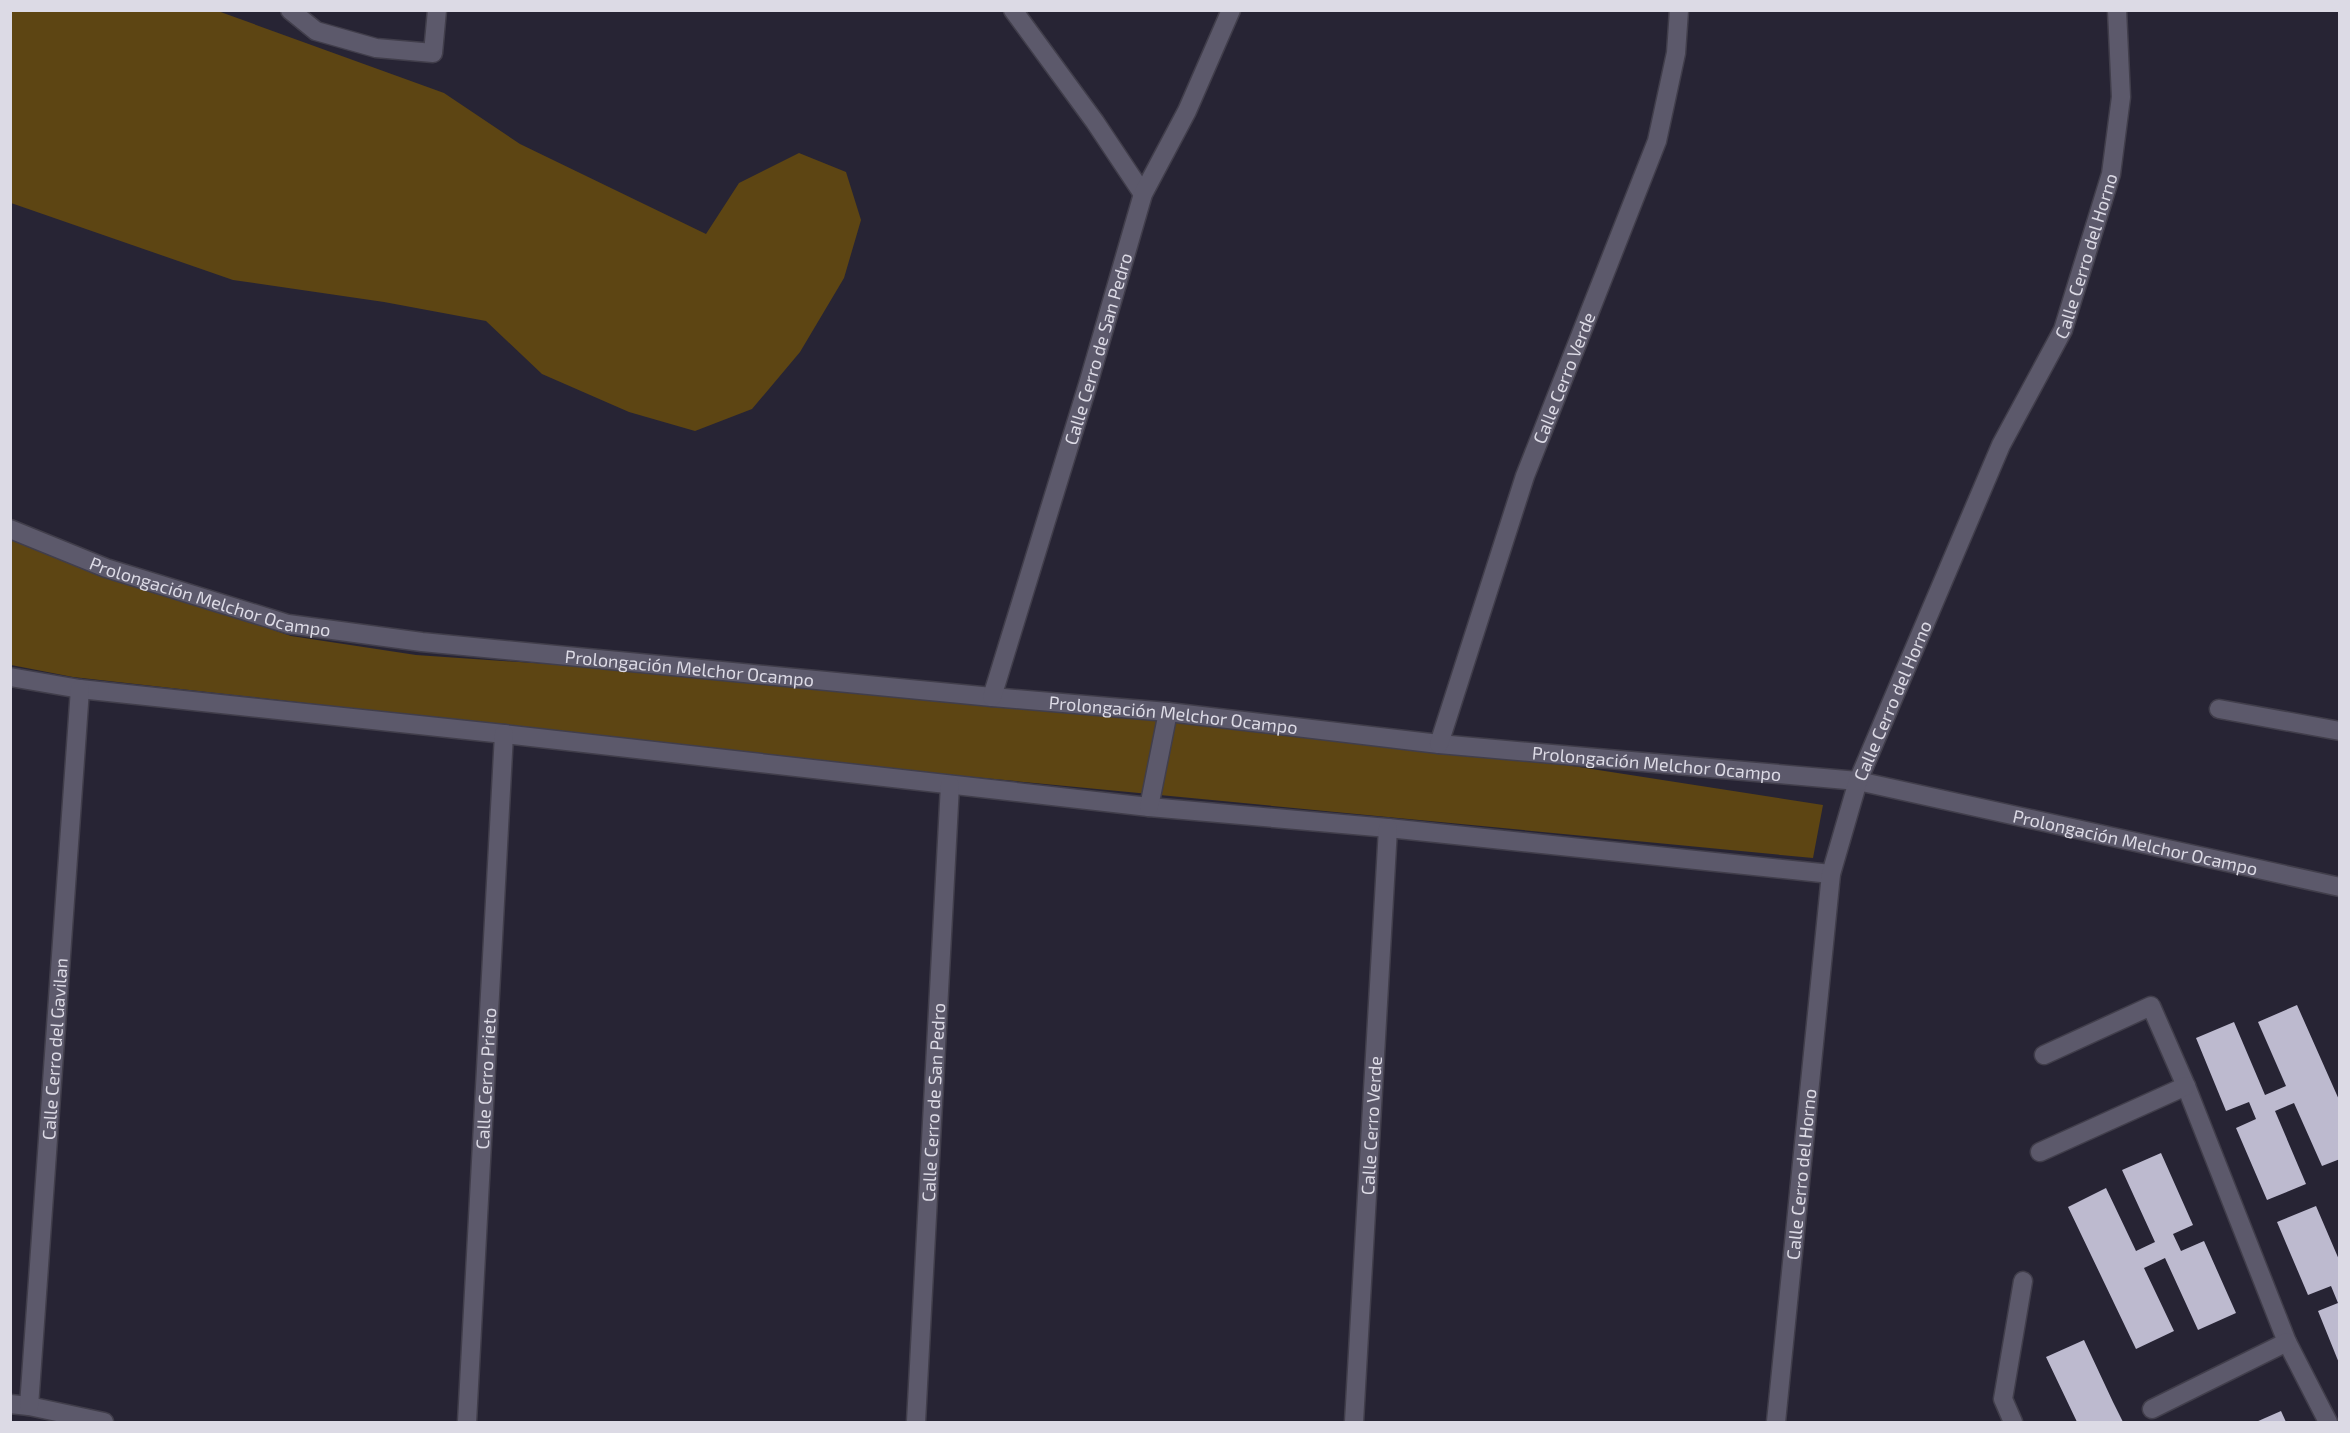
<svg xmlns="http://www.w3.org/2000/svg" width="2350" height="1433" font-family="'Exo 2',sans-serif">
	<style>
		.green { fill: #5d4513 }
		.building { fill: #bdbacf }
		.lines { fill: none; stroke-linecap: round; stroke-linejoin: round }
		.minor-casing { stroke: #413e4b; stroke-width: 21 }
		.minor { stroke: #5c596b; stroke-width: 18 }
		.labels { text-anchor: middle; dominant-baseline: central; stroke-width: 6; stroke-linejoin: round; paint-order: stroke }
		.street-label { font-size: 18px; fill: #dcdae5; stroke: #1d1a2a }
	</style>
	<rect width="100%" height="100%" fill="#272434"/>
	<g class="green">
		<polygon points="215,10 444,93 520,144 706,234 739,183 799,153 846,172 861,220 844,278 800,352 752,409 695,431 629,412 542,374 486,321 384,302 233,280 11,203 11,11"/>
		<polygon points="10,537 32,548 291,636 416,655 1005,695 1444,746 1823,805 1813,858 952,775 73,677 11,665"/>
	</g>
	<g class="building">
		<polygon points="2297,1005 2340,1102 2340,1159 2322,1166 2294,1103 2275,1111 2306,1184 2267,1200 2236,1128 2256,1119 2249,1102 2226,1111 2196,1038 2234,1022 2265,1095 2286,1086 2258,1022"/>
		<polygon points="2161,1153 2193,1225 2173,1234 2181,1251 2204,1241 2236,1313 2198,1330 2165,1258 2144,1268 2174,1331 2136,1349 2068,1207 2106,1188 2136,1251 2155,1242 2122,1170"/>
		<polygon points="2316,1206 2340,1262 2339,1363 2318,1311 2338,1303 2331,1286 2308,1295 2277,1222"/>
		<polygon points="2084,1340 2113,1402 2123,1422 2077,1422 2046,1357"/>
		<polygon points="2281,1411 2286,1422 2256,1422"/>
	</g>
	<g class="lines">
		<defs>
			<g id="minor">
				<polyline points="290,10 316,31 376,48 433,53 437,10"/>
				<polyline points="1013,10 1095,122 1143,194"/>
				<path id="s1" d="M 10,529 L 106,568 L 288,624 L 422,642 L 992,697 L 1168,712 L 1439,744 L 1858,781 L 2340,887"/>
				<polyline points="10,677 80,689 504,734 1149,807 1388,828 1831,874"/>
				<path id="s2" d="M 992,697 L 1089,381 L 1143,194 L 1187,111 L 1231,10"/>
				<polyline points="2219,709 2340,731"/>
				<path id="s3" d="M 1439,744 L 1525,476 L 1657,141 L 1676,53 L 1679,10"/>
				<polyline points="1149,807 1168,712"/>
				<polyline points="2044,1055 2151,1006 2186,1086 2287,1342 2328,1422"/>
				<polyline points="2040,1152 2186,1086"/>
				<polyline points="10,1404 29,1406 104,1422"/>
				<path id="s4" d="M 29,1406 L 80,689"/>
				<polyline points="2152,1409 2287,1342"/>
				<path id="s5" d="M 467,1422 L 504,734"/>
				<path id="s6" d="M 916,1422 L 950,785"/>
				<path id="s7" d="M 1354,1422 L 1388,828"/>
				<path id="s8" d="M 1776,1422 L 1831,874 L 1858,781 L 2001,445 L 2063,330 L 2111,174 L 2121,97 L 2117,10"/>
				<polyline points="2013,1422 2003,1399 2023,1281"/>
			</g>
		</defs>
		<use href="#minor" class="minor-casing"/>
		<use href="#minor" class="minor"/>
	</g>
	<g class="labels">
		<g class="street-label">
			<text stroke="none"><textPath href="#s8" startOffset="1221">Calle Cerro del Horno</textPath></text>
			<text stroke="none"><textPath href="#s2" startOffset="364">Calle Cerro de San Pedro</textPath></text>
			<text stroke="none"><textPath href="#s3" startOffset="387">Calle Cerro Verde</textPath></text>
			<text stroke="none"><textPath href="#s1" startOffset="212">Prolongación Melchor Ocampo</textPath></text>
			<text stroke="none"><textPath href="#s1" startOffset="698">Prolongación Melchor Ocampo</textPath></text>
			<text stroke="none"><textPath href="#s8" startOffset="735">Calle Cerro del Horno</textPath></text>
			<text stroke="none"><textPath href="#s1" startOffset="1184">Prolongación Melchor Ocampo</textPath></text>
			<text stroke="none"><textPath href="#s1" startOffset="1670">Prolongación Melchor Ocampo</textPath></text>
			<text stroke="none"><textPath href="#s1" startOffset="2156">Prolongación Melchor Ocampo</textPath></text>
			<text stroke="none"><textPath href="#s4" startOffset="358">Calle Cerro del Gavilan</textPath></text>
			<text stroke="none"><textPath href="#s5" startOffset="344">Calle Cerro Prieto</textPath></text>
			<text stroke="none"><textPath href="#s6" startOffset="320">Calle Cerro de San Pedro</textPath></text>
			<text stroke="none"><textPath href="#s7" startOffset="297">Calle Cerro Verde</textPath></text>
			<text stroke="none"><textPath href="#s8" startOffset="249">Calle Cerro del Horno</textPath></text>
		</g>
	</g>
	<rect width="2350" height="1433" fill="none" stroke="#dcdae5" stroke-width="24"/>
</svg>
